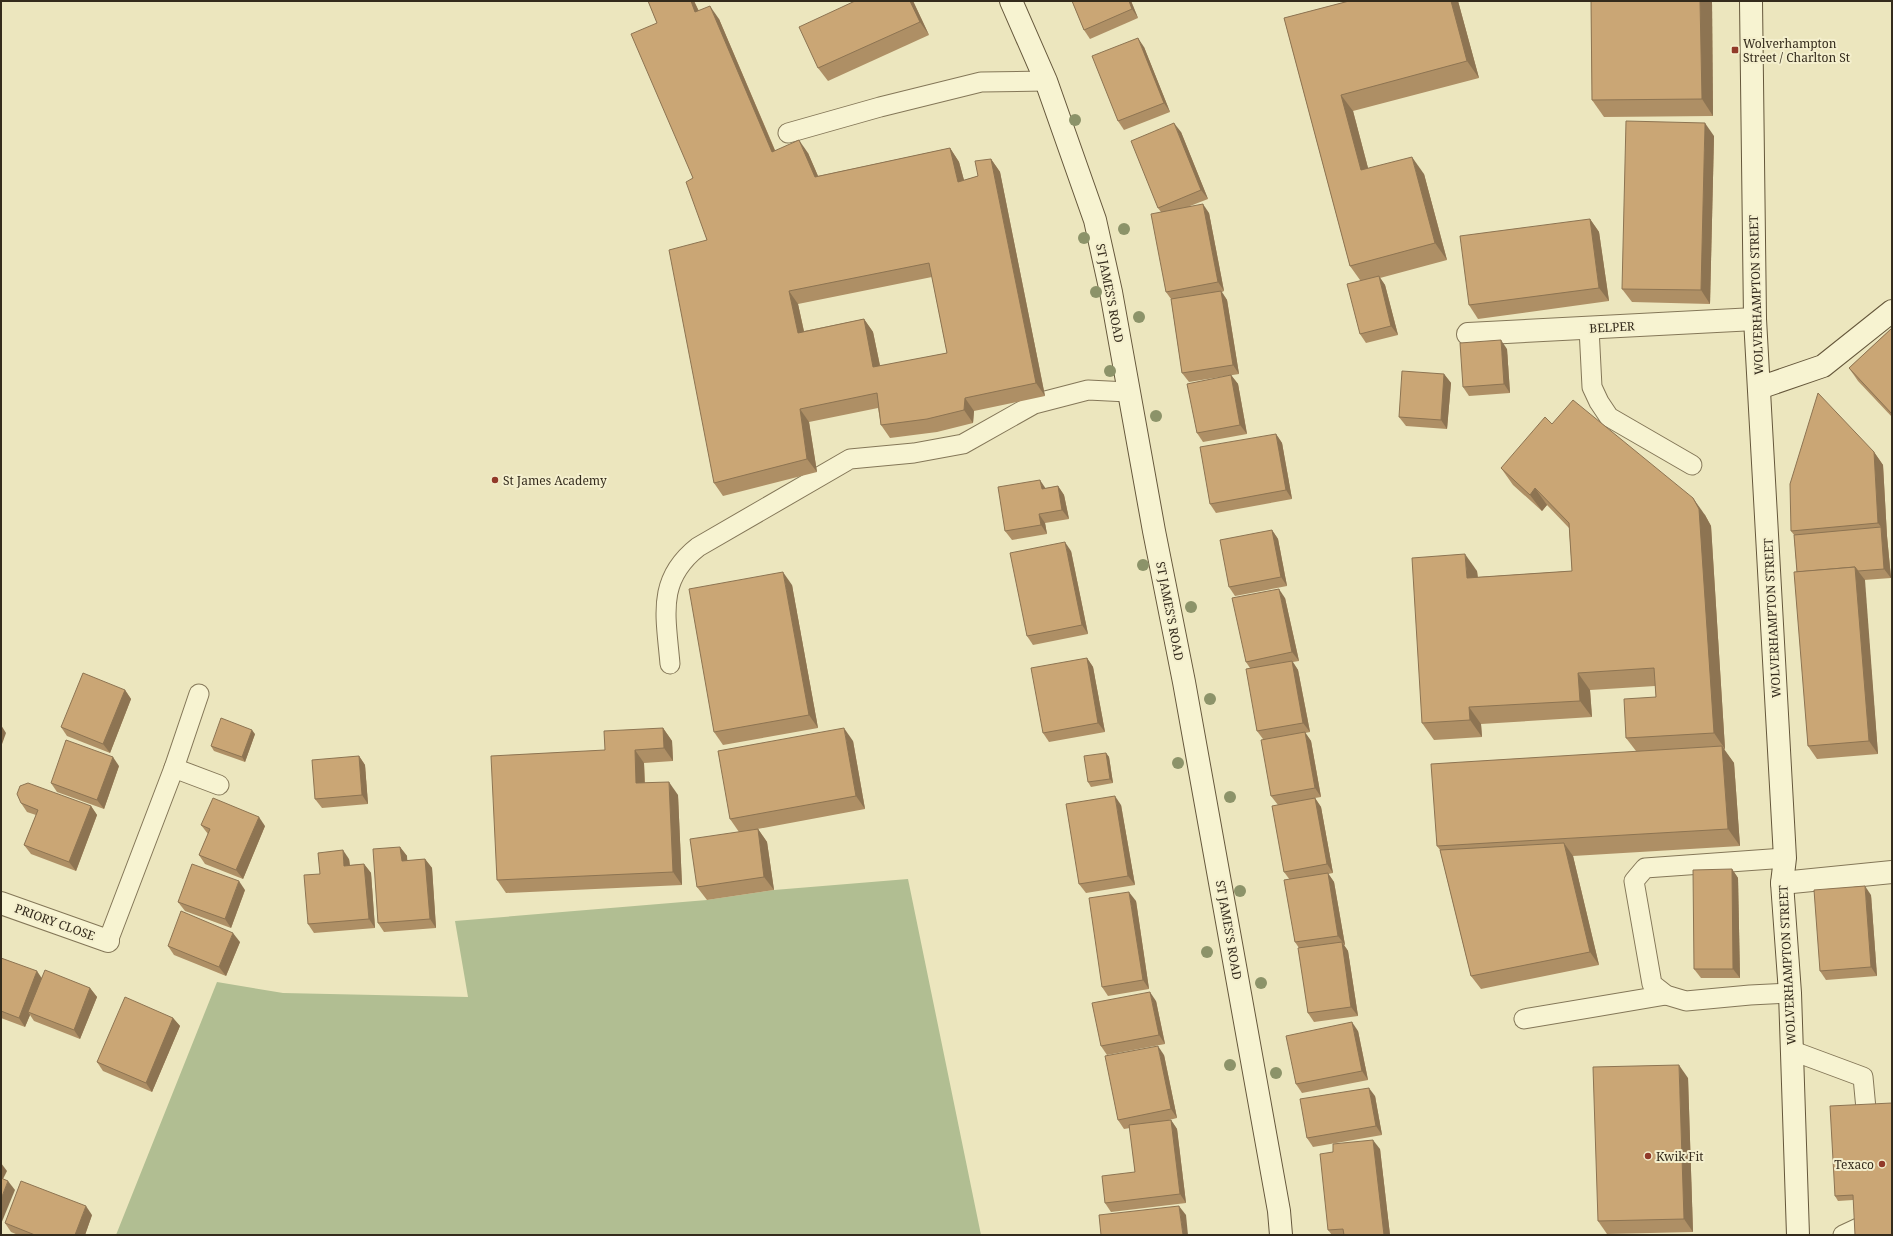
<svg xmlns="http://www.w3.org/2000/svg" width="1893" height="1236" font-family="'Noto Serif',serif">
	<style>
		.cemetery { fill: #b1be92 }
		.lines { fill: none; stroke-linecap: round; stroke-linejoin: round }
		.lane-casing { stroke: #847758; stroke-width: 21 }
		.street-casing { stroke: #847758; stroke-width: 24 }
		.secondary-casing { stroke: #65573b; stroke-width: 24 }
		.lane { stroke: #f7f3d1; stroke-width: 19 }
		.street { stroke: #f7f3d1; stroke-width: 22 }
		.secondary { stroke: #f7f3d1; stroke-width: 22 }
		.tree { fill: #8c9369 }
		.wall { fill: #ae8f65; fill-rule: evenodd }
		.shaded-wall { fill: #8d7452 }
		.building { fill: #caa675; stroke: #8d7452; fill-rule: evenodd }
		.poi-dot { fill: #913a29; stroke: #f4efcd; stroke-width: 1.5 }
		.labels { text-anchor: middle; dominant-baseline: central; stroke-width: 4; stroke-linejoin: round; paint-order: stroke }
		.poi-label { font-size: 12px; fill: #342b1c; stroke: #f4efcd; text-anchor: start }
		.street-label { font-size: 12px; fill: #342b1c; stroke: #f4efcd }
	</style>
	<rect width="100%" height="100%" fill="#ece6be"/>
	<polygon class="cemetery" points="908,879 981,1235 116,1235 217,982 283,993 468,997 455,921 707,900 774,890"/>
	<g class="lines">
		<defs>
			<g id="lane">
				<polyline points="788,133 880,107 981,82 1046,81"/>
				<polyline points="1589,328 1592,387 1599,402 1609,417 1692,465"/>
				<path d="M 670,664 C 666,616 656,580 698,547 L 850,459 L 914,453 L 963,444 L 1034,404 L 1088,390 L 1128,392"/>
				<polyline points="174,768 219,785"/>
				<polyline points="1785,858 1645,868 1634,881 1652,984 1666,995 1686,1001 1750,995 1790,993"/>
				<polyline points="108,941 174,768 199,694"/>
				<polyline points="1524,1019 1666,995"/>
				<polyline points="1793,1051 1863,1077 1866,1109"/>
				<polyline points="1843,1235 1858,1228"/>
			</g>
			<g id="street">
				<polyline points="1468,334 1755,319"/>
				<polyline points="1782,883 1892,872"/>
				<polyline points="1,903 108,941"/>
			</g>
			<g id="secondary">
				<polyline points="1011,1 1046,81 1095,220 1111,292 1154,531 1184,682 1279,1211 1281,1235"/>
				<polyline points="1751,1 1755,319 1785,858 1782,883 1790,993 1798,1235"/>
				<polyline points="1759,388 1823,366 1892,311"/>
			</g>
		</defs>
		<use href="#lane" class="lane-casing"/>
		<use href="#street" class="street-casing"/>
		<use href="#secondary" class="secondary-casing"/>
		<use href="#lane" class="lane"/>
		<use href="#street" class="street"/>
		<use href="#secondary" class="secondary"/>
	</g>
	<g class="tree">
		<circle cx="1075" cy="120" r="6"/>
		<circle cx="1124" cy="229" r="6"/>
		<circle cx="1084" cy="238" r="6"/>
		<circle cx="1096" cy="292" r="6"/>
		<circle cx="1139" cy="317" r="6"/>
		<circle cx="1110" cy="371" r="6"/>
		<circle cx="1156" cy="416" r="6"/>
		<circle cx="1143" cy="565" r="6"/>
		<circle cx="1191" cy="607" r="6"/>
		<circle cx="1210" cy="699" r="6"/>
		<circle cx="1178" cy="763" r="6"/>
		<circle cx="1230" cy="797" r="6"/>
		<circle cx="1240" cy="891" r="6"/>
		<circle cx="1207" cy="952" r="6"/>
		<circle cx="1261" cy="983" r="6"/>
		<circle cx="1230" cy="1065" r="6"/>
		<circle cx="1276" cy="1073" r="6"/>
	</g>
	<g class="wall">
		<path d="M 648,1 L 694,1 L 699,11 L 719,19 L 775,150 L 808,153 L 818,176 L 950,148 L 959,162 L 964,180 L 978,176 L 991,159 L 1000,172 L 1045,396 L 974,411 L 973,423 L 937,432 L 890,438 L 881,425 L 878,408 L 809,422 L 817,472 L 723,496 L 714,483 L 707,240 L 657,23 ZM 932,277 L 947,353 L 880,366 L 873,332 L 864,319 L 804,331 L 798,304 Z"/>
		<polygon points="855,1 913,1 929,35 828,81 818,68"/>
		<polygon points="1072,1 1131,1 1138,18 1090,39 1084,30"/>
		<polygon points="1349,1 1458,1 1479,78 1353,111 1368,168 1424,174 1447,260 1380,278 1385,285 1398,335 1366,343 1360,334 1360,280 1350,266 1284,18"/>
		<polygon points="1591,1 1712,1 1713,116 1604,117 1592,100"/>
		<polygon points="1144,47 1170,112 1124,130 1118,121"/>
		<polygon points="1181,132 1208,199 1190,206 1209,213 1224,291 1222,292 1227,300 1239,374 1189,382 1182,373 1171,299 1166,292 1161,212 1158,208"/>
		<polygon points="1714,136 1710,304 1632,302 1622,289"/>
		<polygon points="1590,219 1599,232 1609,301 1478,319 1469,305"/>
		<polygon points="1892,328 1892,417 1858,381 1849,368"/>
		<polygon points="1507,349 1510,393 1469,396 1463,387"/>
		<polygon points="1444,374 1451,383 1447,429 1406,426 1399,417"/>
		<polygon points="1231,375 1238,384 1247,434 1203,442 1197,433"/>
		<polygon points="1552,424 1705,515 1711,526 1725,749 1724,750 1734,763 1740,846 1573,856 1599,965 1481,989 1471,976 1440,850 1437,846 1636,751 1626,738 1656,697 1655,686 1590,690 1592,717 1481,724 1482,737 1434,740 1422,723 1477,571 1478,577 1572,571 1569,528 1547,505 1542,511 1513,485 1501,468"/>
		<polygon points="1276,434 1282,443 1292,499 1216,513 1210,504"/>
		<polygon points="1874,452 1883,465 1887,536 1891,578 1864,580 1878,754 1817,759 1808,746 1797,572 1794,535 1791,531"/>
		<polygon points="1058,486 1064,495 1069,519 1045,523 1047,534 1012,540 1005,531 1046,488"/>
		<polygon points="1272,530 1278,539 1287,586 1235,596 1229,587"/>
		<polygon points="1071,551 1088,634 1033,645 1027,636"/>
		<polygon points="792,585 818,728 723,745 714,732"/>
		<polygon points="1285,598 1299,661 1293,662 1298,670 1310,732 1305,733 1311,741 1321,797 1315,798 1321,807 1333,873 1328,874 1334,882 1345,945 1344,945 1348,951 1358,1016 1314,1022 1308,1013 1299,948 1295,942 1290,880 1284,872 1278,805 1271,796 1263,739 1257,731 1250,668 1246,662"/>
		<polygon points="1087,658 1093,667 1105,732 1049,742 1043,733"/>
		<polygon points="125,690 131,699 110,753 67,736 61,727"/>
		<polygon points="663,728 672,741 673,761 644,763 645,783 678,795 682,885 506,893 497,880 605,750"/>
		<polygon points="255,734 245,762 214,751 211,746"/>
		<polygon points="853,741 865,809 747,831 758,829 767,842 774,890 707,900 697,887 739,832 730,819"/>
		<polygon points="1106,753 1109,757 1113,783 1091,787 1088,782"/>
		<polygon points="359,756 365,765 368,804 322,808 315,799"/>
		<polygon points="119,766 104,809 57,792 51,783"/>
		<polygon points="21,803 91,806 97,815 76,871 31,854 24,845 36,815 27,812"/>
		<polygon points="1121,805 1135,885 1086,893 1079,884"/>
		<polygon points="201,825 265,826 243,879 205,864 199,855 208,834"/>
		<polygon points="400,847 407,856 407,861 425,859 432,868 436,928 384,932 378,923"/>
		<polygon points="349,859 350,865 364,864 371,873 375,928 314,933 308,924 320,874"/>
		<polygon points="1732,869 1738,878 1740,978 1701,978 1694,969"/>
		<polygon points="245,890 231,928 185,911 178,902"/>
		<polygon points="1871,895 1877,976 1826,980 1820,971"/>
		<polygon points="1136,901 1149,989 1108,996 1102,987"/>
		<polygon points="240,942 226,976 174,955 168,946"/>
		<polygon points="1,958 42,978 90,988 97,997 80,1039 34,1021 30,1015 25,1027 1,1018"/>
		<polygon points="1156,1001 1165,1044 1107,1055 1101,1046"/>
		<polygon points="173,1018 180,1026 152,1092 103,1071 97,1062"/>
		<polygon points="1358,1031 1368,1080 1302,1093 1296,1084"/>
		<polygon points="1164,1055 1177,1118 1165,1121 1171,1120 1177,1129 1186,1203 1111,1212 1105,1203 1135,1172 1130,1128 1124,1129 1118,1120"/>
		<polygon points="1688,1078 1693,1232 1607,1234 1598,1221"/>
		<polygon points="1375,1096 1382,1135 1313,1147 1307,1138"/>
		<polygon points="1892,1103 1853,1200 1838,1201 1835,1196"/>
		<polygon points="1380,1149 1390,1235 1332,1235 1328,1230 1333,1152"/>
		<polygon points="92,1215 85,1235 18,1235 11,1232 5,1223"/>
	</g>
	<g class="shaded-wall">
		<polygon points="691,1 694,1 705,25 695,12"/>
		<polygon points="910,1 913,1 929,35 920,22"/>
		<polygon points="1129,1 1131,1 1138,18 1132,9"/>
		<polygon points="1451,1 1458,1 1479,78 1467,61"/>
		<polygon points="1700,1 1712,1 1713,116 1702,99"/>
		<polygon points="710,6 719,19 781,165 772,152"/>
		<polygon points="1138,38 1144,47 1170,112 1164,103"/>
		<polygon points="1341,95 1353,111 1373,187 1361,170"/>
		<polygon points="1174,123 1181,132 1208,199 1201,190"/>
		<polygon points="1705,123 1714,136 1710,304 1701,290"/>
		<polygon points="799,140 808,153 824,190 815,177"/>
		<polygon points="950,148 959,162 968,195 958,182"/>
		<polygon points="1412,157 1424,174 1447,260 1435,243"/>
		<polygon points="991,159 1000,172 1045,396 1036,383"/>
		<polygon points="1203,204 1209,213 1224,291 1218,282"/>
		<polygon points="1590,219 1599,232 1609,301 1599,288"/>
		<polygon points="1379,276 1385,285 1398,335 1391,326"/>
		<polygon points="789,291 798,304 807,346 798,333"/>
		<polygon points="1221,291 1227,300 1239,374 1233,365"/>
		<polygon points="864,319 873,332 883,380 873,367"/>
		<polygon points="1501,340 1507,349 1510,393 1504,384"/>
		<polygon points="1444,374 1451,383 1447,429 1441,420"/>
		<polygon points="1231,375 1238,384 1247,434 1240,425"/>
		<polygon points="965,398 974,411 973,423 964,410"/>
		<polygon points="800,409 809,422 817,472 807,459"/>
		<polygon points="1276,434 1282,443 1292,499 1286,490"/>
		<polygon points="1874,452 1883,465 1887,536 1891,578 1884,569 1881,527 1878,523"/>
		<polygon points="1040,480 1046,489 1042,489"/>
		<polygon points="1058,486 1064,495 1069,519 1062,510"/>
		<polygon points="1535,488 1547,505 1542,511 1530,495"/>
		<polygon points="1693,498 1705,515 1711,526 1725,749 1714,733"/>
		<polygon points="1039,514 1045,523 1047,534 1041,525"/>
		<polygon points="1272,530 1278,539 1287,586 1281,577"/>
		<polygon points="1065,542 1071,551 1088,634 1082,625"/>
		<polygon points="1465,554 1477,571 1479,595 1467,578"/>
		<polygon points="1855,567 1865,580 1878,754 1869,741"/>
		<polygon points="783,572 792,585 818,728 809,715"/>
		<polygon points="1279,589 1285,598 1299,661 1292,652"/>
		<polygon points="1087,658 1093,667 1105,732 1098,723"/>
		<polygon points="1292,661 1298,670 1310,732 1303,723"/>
		<polygon points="1578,673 1590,690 1592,717 1580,701"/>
		<polygon points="125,690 131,699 110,753 103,744"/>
		<polygon points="1469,707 1481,724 1482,737 1470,720"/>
		<polygon points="1,725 6,733 1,747"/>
		<polygon points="663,728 672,741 673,761 664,748"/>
		<polygon points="844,728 853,741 865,809 856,796"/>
		<polygon points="252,730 255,734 245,762 242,757"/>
		<polygon points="1305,732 1311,741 1321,797 1315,788"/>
		<polygon points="1722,746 1734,763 1740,846 1728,829"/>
		<polygon points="635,750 644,763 645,797 636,783"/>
		<polygon points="1106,753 1109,757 1113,783 1110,779"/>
		<polygon points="359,756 365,765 368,804 362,795"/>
		<polygon points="113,757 119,766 104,809 97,800"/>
		<polygon points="669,782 678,795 682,885 673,872"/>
		<polygon points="1115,796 1121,805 1135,885 1128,876"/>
		<polygon points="1315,798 1321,807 1333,873 1327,864"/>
		<polygon points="91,806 97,815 76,871 69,862"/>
		<polygon points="259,817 265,826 243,879 236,870"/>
		<polygon points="758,829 767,842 774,890 764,877"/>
		<polygon points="1564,843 1573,856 1599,965 1590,952"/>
		<polygon points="400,847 407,856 408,870 402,861"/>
		<polygon points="343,850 349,859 351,875 344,866"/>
		<polygon points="425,859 432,868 436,928 430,919"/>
		<polygon points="364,864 371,873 375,928 369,919"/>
		<polygon points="1732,869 1738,878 1740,978 1733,969"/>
		<polygon points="1328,873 1334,882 1345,945 1338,936"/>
		<polygon points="239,881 245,890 231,928 225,919"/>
		<polygon points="1865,886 1871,895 1877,976 1871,967"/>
		<polygon points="1129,892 1136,901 1149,989 1143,980"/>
		<polygon points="233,933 240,942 226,976 219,967"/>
		<polygon points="1342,942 1348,951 1358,1016 1351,1007"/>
		<polygon points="37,971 43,980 28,1012 30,1015 25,1027 19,1018"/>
		<polygon points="90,988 97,997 80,1039 74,1030"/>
		<polygon points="1150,992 1156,1001 1165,1044 1159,1035"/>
		<polygon points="173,1018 180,1026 152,1092 146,1083"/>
		<polygon points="1352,1022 1358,1031 1368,1080 1362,1071"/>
		<polygon points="1158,1046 1164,1055 1177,1118 1171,1109"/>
		<polygon points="1679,1065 1688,1078 1693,1232 1684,1219"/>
		<polygon points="1369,1088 1375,1096 1382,1135 1376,1126"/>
		<polygon points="1171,1120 1177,1129 1186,1203 1180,1194"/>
		<polygon points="1373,1140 1380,1149 1390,1235 1384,1235"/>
		<polygon points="1,1163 7,1171 1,1183"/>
		<polygon points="8,1181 15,1190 1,1224 1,1199"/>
		<polygon points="86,1206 92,1215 85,1235 75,1235"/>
		<polygon points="1179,1206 1186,1215 1188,1235 1183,1235"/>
	</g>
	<g class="building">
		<path d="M 648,1 L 691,1 L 695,12 L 710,6 L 772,152 L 799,140 L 815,177 L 950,148 L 958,182 L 978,176 L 975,161 L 991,159 L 1036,383 L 965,398 L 964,410 L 927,419 L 881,425 L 877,393 L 800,409 L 807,459 L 714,483 L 669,250 L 707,240 L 686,182 L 693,178 L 631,34 L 657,23 ZM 929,263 L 947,353 L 873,367 L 864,319 L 798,333 L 789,291 Z"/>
		<polygon points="855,1 910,1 920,22 818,68 799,27"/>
		<polygon points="1072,1 1129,1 1132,9 1084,30"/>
		<polygon points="1349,1 1451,1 1467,61 1341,95 1361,170 1412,157 1435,243 1350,266 1284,18"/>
		<polygon points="1591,1 1700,1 1702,99 1592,100"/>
		<polygon points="1138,38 1164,103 1118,121 1092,56"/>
		<polygon points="1626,121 1705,123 1701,290 1622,289"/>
		<polygon points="1174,123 1201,190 1158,208 1131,141"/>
		<polygon points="1203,204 1218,282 1166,292 1151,214"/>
		<polygon points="1590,219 1599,288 1469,305 1460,236"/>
		<polygon points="1379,276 1391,326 1360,334 1347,284"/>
		<polygon points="1221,291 1233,365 1182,373 1171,299"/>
		<polygon points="1892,328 1892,414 1849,368"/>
		<polygon points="1501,340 1504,384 1463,387 1460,343"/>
		<polygon points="1402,371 1444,374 1441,420 1399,417"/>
		<polygon points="1231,375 1240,425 1197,433 1187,384"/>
		<polygon points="1818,393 1874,452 1878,523 1791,531 1790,484"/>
		<polygon points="1573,400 1693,498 1699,509 1714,733 1626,738 1624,699 1656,697 1654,668 1578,673 1580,701 1469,707 1470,720 1422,723 1412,558 1465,554 1467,578 1572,571 1569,523 1535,488 1530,495 1501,468 1545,417 1552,424"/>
		<polygon points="1276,434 1286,490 1210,504 1200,447"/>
		<polygon points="1040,480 1042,489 1058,486 1062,510 1039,514 1041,525 1005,531 998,487"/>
		<polygon points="1881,527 1884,569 1858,571 1855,567 1797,572 1794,535"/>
		<polygon points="1272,530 1281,577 1229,587 1220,540"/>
		<polygon points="1065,542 1082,625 1027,636 1010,553"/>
		<polygon points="1855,567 1869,741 1808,746 1794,572"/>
		<polygon points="783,572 809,715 714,732 689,589"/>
		<polygon points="1279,589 1292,652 1246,662 1232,598"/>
		<polygon points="1087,658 1098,723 1043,733 1031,668"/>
		<polygon points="1292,661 1303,723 1257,731 1246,669"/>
		<polygon points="83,673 125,690 103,744 61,727"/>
		<polygon points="221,718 252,730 242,757 211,746"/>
		<polygon points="663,728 664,748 635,750 636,783 669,782 673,872 497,880 491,756 605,750 604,731"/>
		<polygon points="844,728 856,796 730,819 718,751"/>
		<polygon points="1305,732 1315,788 1271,796 1261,740"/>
		<polygon points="66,740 113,757 97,800 51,783"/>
		<polygon points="1722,746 1728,829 1437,846 1431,764"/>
		<polygon points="1106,753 1110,779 1088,782 1084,756"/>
		<polygon points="359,756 362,795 315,799 312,760"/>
		<polygon points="28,783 91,806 69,862 24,845 38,810 21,803 17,794 20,786"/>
		<polygon points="1115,796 1128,876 1079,884 1066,804"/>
		<polygon points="213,798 259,817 236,870 199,855 210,829 201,825"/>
		<polygon points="1315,798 1327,864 1284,872 1272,806"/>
		<polygon points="758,829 764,877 697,887 690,839"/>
		<polygon points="1564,843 1590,952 1471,976 1440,850"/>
		<polygon points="400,847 402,861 425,859 430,919 378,923 373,849"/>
		<polygon points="343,850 344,866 364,864 369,919 308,924 304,875 320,874 318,853"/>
		<polygon points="192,864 239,881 225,919 178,902"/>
		<polygon points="1732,869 1733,969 1694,969 1693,870"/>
		<polygon points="1328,873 1338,936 1295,942 1284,880"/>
		<polygon points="1865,886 1871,967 1820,971 1814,890"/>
		<polygon points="1129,892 1143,980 1102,987 1089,898"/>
		<polygon points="181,911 233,933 219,967 168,946"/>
		<polygon points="1342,942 1351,1007 1308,1013 1298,948"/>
		<polygon points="1,958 37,971 19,1018 1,1011"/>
		<polygon points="45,970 90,988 74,1030 28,1012"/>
		<polygon points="1150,992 1159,1035 1101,1046 1092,1003"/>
		<polygon points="125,997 173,1018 146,1083 97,1062"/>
		<polygon points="1352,1022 1362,1071 1296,1084 1286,1036"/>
		<polygon points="1158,1046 1171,1109 1118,1120 1105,1056"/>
		<polygon points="1679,1065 1684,1219 1598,1221 1593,1067"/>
		<polygon points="1369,1088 1376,1126 1307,1138 1300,1099"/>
		<polygon points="1892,1103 1892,1235 1855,1235 1853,1195 1835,1196 1830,1106"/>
		<polygon points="1171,1120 1180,1194 1105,1203 1102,1176 1135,1172 1129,1125"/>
		<polygon points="1373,1140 1384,1235 1344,1235 1343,1229 1328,1230 1320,1154 1333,1152 1333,1144"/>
		<polygon points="1,1178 8,1181 1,1199"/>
		<polygon points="21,1181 86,1206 75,1235 35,1235 5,1223"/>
		<polygon points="1179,1206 1183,1235 1101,1235 1099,1215"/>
	</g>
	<g class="poi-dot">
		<rect x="1731" y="46" width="8" height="8" rx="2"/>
		<circle cx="495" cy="480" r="4"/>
		<circle cx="1648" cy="1156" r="4"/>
		<circle cx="1882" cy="1164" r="4"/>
	</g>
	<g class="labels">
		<g class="poi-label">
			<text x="1743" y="43">Wolverhampton<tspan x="1743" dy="14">Street / Charlton St</tspan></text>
			<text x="503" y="480">St James Academy</text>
			<text x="1656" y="1156">Kwik Fit</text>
			<text x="1874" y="1164" text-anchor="end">Texaco</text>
		</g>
		<g class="street-label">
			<text transform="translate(1110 293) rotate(79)">ST JAMES'S ROAD</text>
			<text transform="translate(1756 295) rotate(-92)">WOLVERHAMPTON STREET</text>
			<text transform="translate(1612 327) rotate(-3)">BELPER</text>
			<text transform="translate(1170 611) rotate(79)">ST JAMES'S ROAD</text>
			<text transform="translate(1772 618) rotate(-93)">WOLVERHAMPTON STREET</text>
			<text transform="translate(55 922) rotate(20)">PRIORY CLOSE</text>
			<text transform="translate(1229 930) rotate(80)">ST JAMES'S ROAD</text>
			<text transform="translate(1787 965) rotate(-93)">WOLVERHAMPTON STREET</text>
		</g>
	</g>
	<rect width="1893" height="1236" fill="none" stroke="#342b1c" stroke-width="4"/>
</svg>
